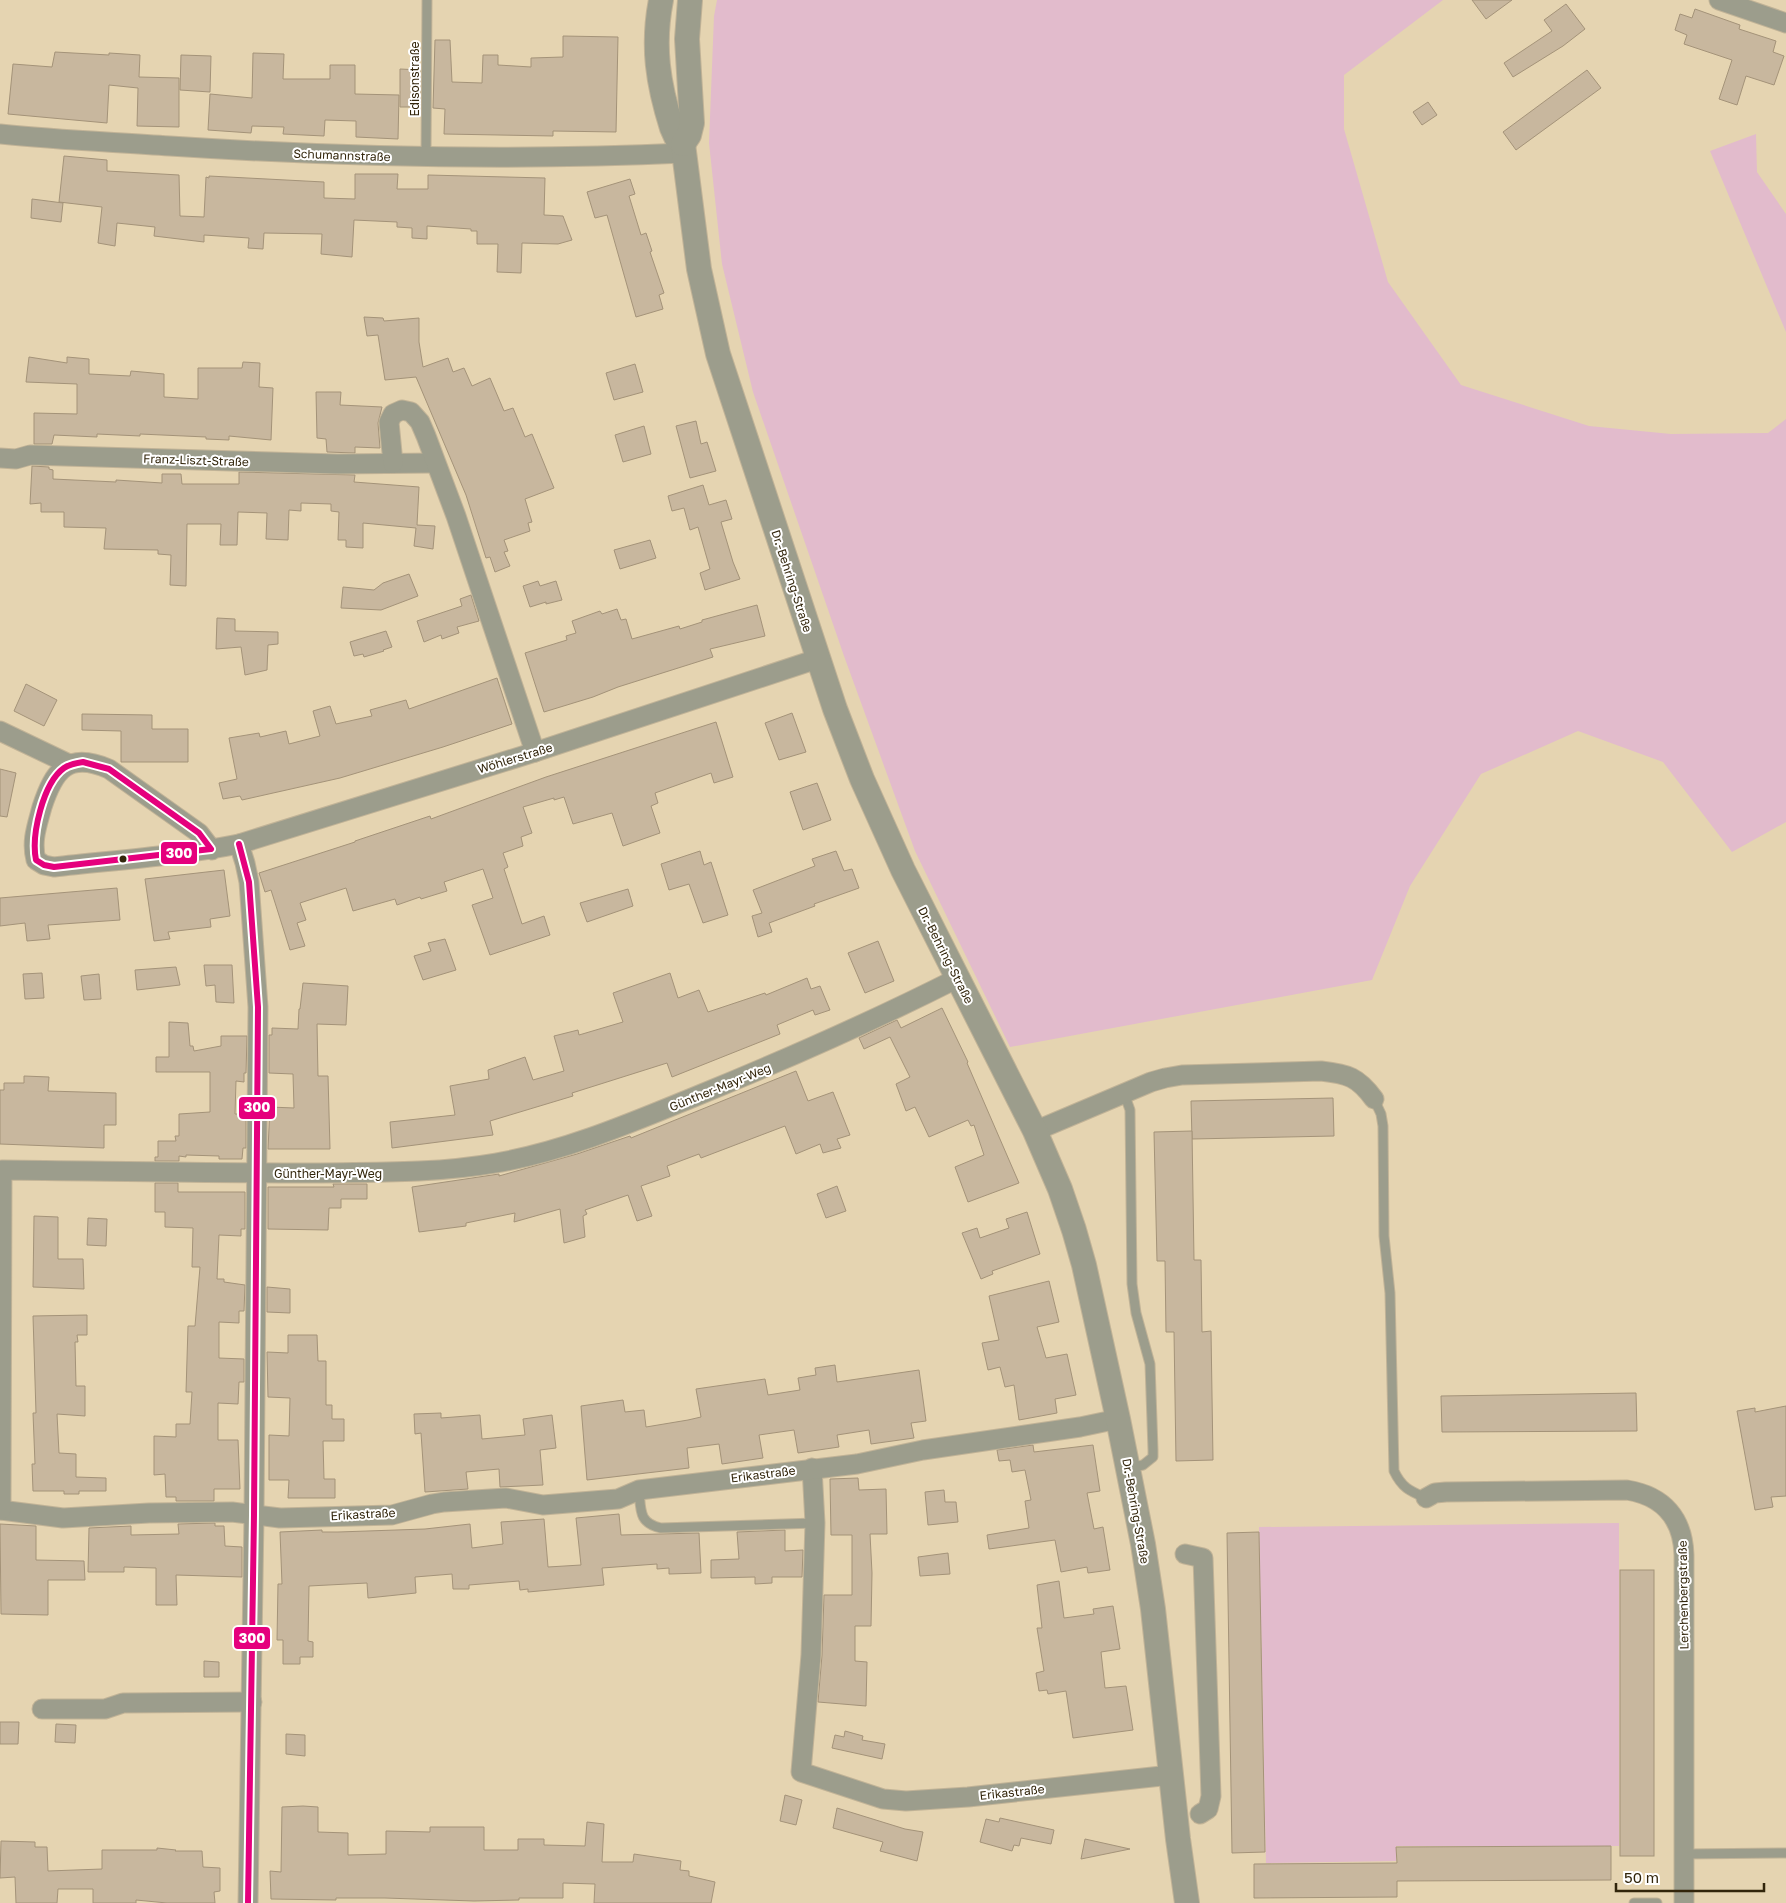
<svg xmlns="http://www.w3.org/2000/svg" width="1786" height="1903" font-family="'Golos Text',sans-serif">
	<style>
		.green { fill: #e2bbcc }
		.building { fill: #c8b79e; stroke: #a49379 }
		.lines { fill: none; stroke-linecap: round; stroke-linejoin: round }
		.service-casing { stroke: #c1b397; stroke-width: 11 }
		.minor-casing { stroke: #c1b397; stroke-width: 21 }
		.tertiary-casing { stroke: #c1b397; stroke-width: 26 }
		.service { stroke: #9c9d8c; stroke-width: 9 }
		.minor { stroke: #9c9d8c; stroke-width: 19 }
		.tertiary { stroke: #9c9d8c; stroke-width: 24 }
		.bus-1-casing { stroke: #fff; stroke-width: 10 }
		.bus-1 { stroke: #e5007d; stroke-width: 6 }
		.bus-dot { fill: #32250b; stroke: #fff; stroke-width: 2 }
		.labels { text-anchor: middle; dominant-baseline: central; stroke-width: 4; stroke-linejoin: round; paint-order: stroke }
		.street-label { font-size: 12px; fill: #32250b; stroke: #fff }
		.line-badge { stroke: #fff; stroke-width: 2 }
		.badge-label { font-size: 14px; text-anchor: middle; font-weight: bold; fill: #fff }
	</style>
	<rect width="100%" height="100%" fill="#e5d4b1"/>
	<g class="green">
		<polygon points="717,0 1443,0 1344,75 1344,129 1388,282 1461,385 1589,426 1671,434 1768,433 1786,419 1786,822 1732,852 1663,762 1578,731 1481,774 1410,886 1372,980 1010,1047 915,851 844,656 753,392 722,264 709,143 714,16"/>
		<polygon points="1756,134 1757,172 1786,214 1786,332 1710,151"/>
		<polygon points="1619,1523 1619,1846 1396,1846 1396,1861 1266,1863 1259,1527"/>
	</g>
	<g class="building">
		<polygon points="1472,0 1512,0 1486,19"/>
		<polygon points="1566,4 1585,29 1563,46 1513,77 1504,63 1552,31 1544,20"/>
		<polygon points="1695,9 1740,25 1739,29 1776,41 1773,52 1784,56 1774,85 1746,76 1737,105 1719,99 1732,60 1684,44 1687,35 1675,30 1680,14 1692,18"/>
		<polygon points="563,36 618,37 616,132 553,131 553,136 444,134 445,109 433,108 435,40 450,40 452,82 482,83 483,55 498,55 498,65 531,67 531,58 563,57"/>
		<polygon points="55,52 109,55 109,53 140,55 139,77 179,78 179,127 137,126 138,88 109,85 107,123 8,114 13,64 52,67"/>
		<polygon points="253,53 284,54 283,79 330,79 330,65 355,65 355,94 399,95 398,139 356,137 356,121 325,120 324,136 283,134 284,127 252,126 251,133 208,130 210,94 252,98"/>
		<polygon points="181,55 211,56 210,92 180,90"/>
		<polygon points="400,69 420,70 420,107 400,107"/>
		<polygon points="1587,70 1601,88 1516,150 1503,132"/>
		<polygon points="1428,102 1437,115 1422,125 1413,112"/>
		<polygon points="64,156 107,160 107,171 179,175 180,216 204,217 206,177 209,178 209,176 324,182 324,198 355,199 355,174 398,174 397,189 428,189 428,175 545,178 544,215 563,216 572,240 558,244 522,243 521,273 497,272 498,244 477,244 477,231 471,231 471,229 427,226 427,239 412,238 412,228 397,227 397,222 354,220 352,257 321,254 322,234 264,233 263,249 248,248 249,238 204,235 204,242 154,236 155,227 117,223 115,246 98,243 102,207 59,202"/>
		<polygon points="630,179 635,194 629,196 641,235 646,233 652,251 650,252 664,293 659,295 663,309 636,317 607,215 595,218 587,192"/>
		<polygon points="32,199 63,203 61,222 31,218"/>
		<polygon points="364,317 383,318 384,321 419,318 419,342 423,367 448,358 453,372 464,368 472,386 490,378 504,411 513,408 525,437 532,434 554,488 525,499 532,522 528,523 530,531 504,540 508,551 504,552 510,566 495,572 490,557 486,558 466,495 416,377 385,380 378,335 367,336"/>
		<polygon points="29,357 67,363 67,357 89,359 89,374 130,376 131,371 164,374 164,397 198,399 198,368 242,368 243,362 260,363 259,387 273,388 271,440 229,436 229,440 206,439 206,437 140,434 140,436 97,434 97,437 54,435 52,444 34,444 34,413 77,414 77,384 26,382"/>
		<polygon points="635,364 643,392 614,400 606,373"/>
		<polygon points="316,392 341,392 340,405 382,407 378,423 380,448 355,447 355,453 327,452 326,439 317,438"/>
		<polygon points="696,421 701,444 707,442 716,471 690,478 676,426"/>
		<polygon points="644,426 651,454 623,462 615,435"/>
		<polygon points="32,466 49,467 49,469 53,470 53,479 116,482 116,480 162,483 162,474 181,474 182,484 239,484 239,472 355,475 354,482 419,487 417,525 435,526 433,549 414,546 416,528 363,523 363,548 346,547 346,540 338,540 339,512 331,511 331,504 301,503 301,511 289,510 288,540 266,539 267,513 238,512 237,545 220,545 221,524 187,524 186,586 170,585 171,555 158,554 158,550 104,549 106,528 64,527 64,512 41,512 41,503 30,504"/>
		<polygon points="703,485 709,505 726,500 732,519 721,522 733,562 740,579 705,590 700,573 710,569 698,527 690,530 684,508 672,511 668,496"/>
		<polygon points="650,540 656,558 620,569 614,550"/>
		<polygon points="409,574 418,596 381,610 341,608 343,587 374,590 383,583"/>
		<polygon points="538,581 540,586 556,581 562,600 546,604 546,602 530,607 523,586"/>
		<polygon points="471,595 479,621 457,627 459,633 442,639 441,635 424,642 417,621 462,606 460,599"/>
		<polygon points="757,605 765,636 710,649 713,657 618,687 593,697 544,712 525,653 567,640 566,636 576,633 572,621 600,611 602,614 617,609 621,620 626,619 632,639 679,626 680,629 702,622 702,620"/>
		<polygon points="217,618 235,619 235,631 278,632 278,644 268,645 267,670 245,675 241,647 216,649"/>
		<polygon points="386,631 392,647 383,650 384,651 364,657 363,654 354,656 350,642"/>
		<polygon points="497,678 512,724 443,747 340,778 242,800 240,796 223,799 219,783 237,779 229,738 259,733 260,737 286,731 289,744 320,736 313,711 330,706 336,724 372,716 370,710 406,700 409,709"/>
		<polygon points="26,684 57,700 44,726 14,711"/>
		<polygon points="792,713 806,752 779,760 765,723"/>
		<polygon points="82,714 152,715 152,729 188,729 188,762 121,762 121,731 82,730"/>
		<polygon points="716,722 733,777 714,783 711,773 655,793 658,803 651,806 660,833 623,846 612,813 573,824 564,797 554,800 554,798 523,807 532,833 521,837 523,846 503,853 508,867 504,869 522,924 544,916 550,935 490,955 472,905 493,898 483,869 444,882 447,891 421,899 420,897 397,905 395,899 353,911 346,888 300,903 306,920 297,923 305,946 290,950 271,890 265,892 259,873 355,842 355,841 430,816 431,819 546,777"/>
		<polygon points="0,769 16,773 7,817 0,816"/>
		<polygon points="817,783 831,820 803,830 790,792"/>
		<polygon points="700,851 704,865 711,862 728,915 703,923 689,884 669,890 661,864"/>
		<polygon points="836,851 844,871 852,869 859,888 814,904 815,906 769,923 772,932 758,937 752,916 762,913 753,890 815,866 812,859"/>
		<polygon points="224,870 230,916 210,919 211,927 168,932 170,939 154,941 145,879"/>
		<polygon points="117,888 120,920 48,925 50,939 27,941 25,923 0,926 0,898"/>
		<polygon points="628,889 633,906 587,922 580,903"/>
		<polygon points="445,939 456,970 423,980 414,956 431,951 428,943"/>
		<polygon points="878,941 894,981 865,993 848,953"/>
		<polygon points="204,965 232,965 234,1003 216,1002 215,985 206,986"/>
		<polygon points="176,967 180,985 137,990 135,970"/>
		<polygon points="42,973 44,998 25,999 23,974"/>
		<polygon points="670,973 678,998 699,990 708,1012 765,993 766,995 807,978 811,989 820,986 830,1010 815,1015 813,1010 777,1025 780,1034 672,1077 667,1063 572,1093 573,1096 490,1121 493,1135 392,1148 390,1122 455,1115 450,1086 489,1079 488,1070 525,1057 533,1080 564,1071 554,1036 578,1030 579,1035 623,1022 613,993"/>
		<polygon points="99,974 101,999 84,1000 81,976"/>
		<polygon points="303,983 348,986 346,1025 317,1024 318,1076 328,1076 330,1149 268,1149 270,1107 294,1108 293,1074 269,1073 269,1035 272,1035 272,1028 298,1029 299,1009 300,1009"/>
		<polygon points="942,1008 968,1062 967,1063 1019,1183 968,1202 955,1167 984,1155 974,1125 971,1126 968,1120 929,1137 915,1107 906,1111 896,1084 910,1077 890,1037 864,1049 859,1038 897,1020 901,1028"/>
		<polygon points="169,1022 188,1023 190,1046 193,1046 194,1051 221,1046 221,1036 247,1036 246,1073 244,1073 244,1082 236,1081 235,1114 246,1114 246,1148 243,1148 242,1159 219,1159 219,1156 186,1155 186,1157 179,1156 179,1161 155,1161 155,1157 158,1157 158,1141 176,1141 175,1136 179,1136 179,1114 210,1112 210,1072 156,1072 156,1057 169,1057"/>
		<polygon points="796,1071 808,1101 833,1092 850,1135 837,1139 841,1148 823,1153 820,1144 796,1154 785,1126 701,1158 699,1154 667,1166 670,1176 641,1186 652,1216 637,1221 628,1195 585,1210 587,1214 583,1216 585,1237 564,1243 560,1209 514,1222 515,1213 466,1223 466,1226 419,1232 412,1187 499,1174 499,1176 577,1154 630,1136 631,1138"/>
		<polygon points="24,1076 49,1077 48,1091 116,1093 116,1125 104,1125 104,1148 0,1144 0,1090 4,1090 4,1083 24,1083"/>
		<polygon points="1333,1098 1334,1136 1192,1139 1191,1101"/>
		<polygon points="1192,1131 1194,1260 1201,1260 1202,1332 1211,1331 1213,1460 1176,1461 1174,1332 1166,1332 1165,1261 1157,1261 1154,1132"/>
		<polygon points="155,1183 178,1183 178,1192 245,1192 245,1229 241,1229 241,1236 219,1235 217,1279 224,1279 224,1282 245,1285 244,1311 239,1311 239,1323 219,1322 219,1358 244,1359 244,1382 239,1382 238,1404 218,1403 218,1440 238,1440 240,1489 214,1489 214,1501 176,1501 176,1497 166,1497 165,1474 154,1475 154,1436 176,1437 176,1424 190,1424 192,1392 186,1392 188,1326 195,1326 200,1267 192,1267 193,1228 165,1227 165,1212 155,1212"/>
		<polygon points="333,1184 367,1184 367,1199 341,1199 341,1208 329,1208 328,1230 268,1229 268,1187 334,1187"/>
		<polygon points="837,1186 846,1211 826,1218 817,1194"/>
		<polygon points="1027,1212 1040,1254 992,1271 993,1274 981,1279 962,1233 977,1228 980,1238 1009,1228 1006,1219"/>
		<polygon points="34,1216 58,1217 58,1259 83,1259 84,1289 33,1287"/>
		<polygon points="88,1218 107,1219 106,1246 87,1245"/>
		<polygon points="1049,1281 1059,1322 1037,1327 1046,1358 1067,1354 1076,1395 1055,1399 1057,1413 1019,1420 1014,1385 1005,1387 1000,1367 988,1370 982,1343 999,1340 989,1296"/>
		<polygon points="267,1287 290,1289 290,1313 267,1312"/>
		<polygon points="87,1315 87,1335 77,1335 78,1342 75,1342 76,1386 85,1386 85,1416 57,1414 59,1453 76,1454 76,1477 106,1478 106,1491 79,1491 79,1494 64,1494 64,1491 33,1491 32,1464 35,1464 33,1413 36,1413 33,1316"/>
		<polygon points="288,1335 317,1335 318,1361 326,1361 326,1405 332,1405 332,1419 344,1419 344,1441 323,1441 324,1479 335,1479 335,1498 288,1498 289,1480 269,1480 269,1435 289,1436 290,1398 268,1397 267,1352 288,1353"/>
		<polygon points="835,1365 837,1382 919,1370 926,1421 911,1423 914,1438 871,1444 869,1430 837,1435 839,1447 798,1453 794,1430 759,1435 763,1458 722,1464 719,1444 687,1448 689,1468 587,1480 581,1406 623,1400 625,1412 644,1410 646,1427 688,1420 701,1417 696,1389 765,1379 768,1395 800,1390 798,1378 816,1375 815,1368"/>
		<polygon points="1636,1393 1637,1431 1442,1432 1441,1396"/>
		<polygon points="1786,1406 1786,1496 1771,1497 1773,1507 1755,1510 1737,1411 1755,1408 1755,1412"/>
		<polygon points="441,1413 441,1418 480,1415 482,1439 525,1435 523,1419 552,1415 556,1448 540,1450 543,1485 500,1487 499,1469 466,1472 468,1489 425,1492 421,1433 415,1434 414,1414"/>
		<polygon points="1033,1445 1034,1452 1093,1445 1100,1491 1087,1493 1094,1529 1103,1527 1110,1570 1088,1573 1087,1567 1061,1572 1055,1540 989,1549 987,1535 1029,1528 1025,1501 1031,1500 1025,1470 1012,1472 1010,1460 999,1461 997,1450"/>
		<polygon points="858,1478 859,1490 886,1489 887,1534 870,1534 872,1573 871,1626 855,1626 855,1661 867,1662 866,1706 818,1702 822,1655 824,1595 852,1595 852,1535 831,1535 830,1479"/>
		<polygon points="944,1490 945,1502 956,1502 958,1522 928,1525 925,1492"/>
		<polygon points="619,1514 621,1535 699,1533 701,1573 669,1574 669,1568 657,1569 657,1564 602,1568 604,1585 528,1592 528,1589 520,1590 519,1581 469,1585 469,1589 453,1589 452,1574 415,1577 416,1593 368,1598 367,1583 309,1586 308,1641 313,1642 313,1657 300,1657 300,1664 283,1664 283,1640 277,1640 278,1584 282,1584 280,1532 322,1530 322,1532 338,1532 425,1529 470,1524 472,1548 503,1544 501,1522 544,1519 548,1567 581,1565 576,1518"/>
		<polygon points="215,1523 215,1526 224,1526 225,1546 242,1547 242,1577 176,1575 177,1605 156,1605 156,1568 124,1567 124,1572 88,1572 89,1528 131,1526 131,1535 179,1534 178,1524"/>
		<polygon points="0,1524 36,1526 36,1560 84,1561 85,1580 48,1580 48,1615 1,1614"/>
		<polygon points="785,1530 785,1551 803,1550 802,1577 772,1577 772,1583 755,1584 755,1577 711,1578 711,1560 739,1559 737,1532"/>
		<polygon points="1259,1532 1265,1852 1232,1853 1227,1533"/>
		<polygon points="948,1553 950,1574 920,1576 918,1557"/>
		<rect x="1620" y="1570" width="34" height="286"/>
		<polygon points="1059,1581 1064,1618 1094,1614 1093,1609 1113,1606 1120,1649 1101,1652 1105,1688 1126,1686 1133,1730 1073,1738 1066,1691 1048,1694 1047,1690 1039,1691 1036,1673 1044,1671 1037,1628 1042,1628 1037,1585"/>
		<polygon points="204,1661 219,1662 219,1677 204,1677"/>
		<polygon points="0,1722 19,1722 18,1744 0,1744"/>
		<polygon points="56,1724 76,1725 75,1743 55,1742"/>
		<polygon points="845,1731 863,1736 862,1740 885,1744 882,1759 832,1748 835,1735 844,1737"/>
		<polygon points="286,1734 305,1735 305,1756 286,1754"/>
		<polygon points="785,1795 802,1800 796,1825 780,1821"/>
		<polygon points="303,1806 318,1807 318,1832 348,1833 348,1855 386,1854 386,1831 430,1832 430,1827 484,1827 484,1850 518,1850 518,1839 544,1839 544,1845 585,1846 587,1822 604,1824 602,1862 633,1862 634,1854 681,1861 680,1870 689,1871 689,1876 715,1882 711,1903 594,1903 595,1884 563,1883 563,1898 519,1898 519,1900 474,1901 385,1898 336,1898 336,1900 271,1899 270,1871 281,1872 282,1807"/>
		<polygon points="837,1808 905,1829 923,1832 917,1861 880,1851 883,1842 833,1828"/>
		<polygon points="1000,1818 1054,1830 1051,1844 1021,1838 1019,1846 1014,1845 1012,1851 980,1842 986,1819 999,1822"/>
		<polygon points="1085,1839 1130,1849 1081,1859"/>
		<polygon points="1,1841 35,1842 35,1847 47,1847 48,1871 102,1869 102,1850 157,1850 157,1848 176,1850 175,1851 202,1851 203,1867 220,1868 220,1891 214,1892 215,1903 167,1903 136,1900 136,1903 93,1903 93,1889 58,1889 57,1903 16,1903 15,1877 0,1878"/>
		<polygon points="1611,1846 1611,1880 1397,1881 1397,1897 1254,1898 1254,1864 1397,1863 1396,1847"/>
	</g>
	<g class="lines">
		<defs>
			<g id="service">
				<polyline points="426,157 427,0"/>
				<polyline points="1124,1093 1130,1110 1132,1284 1136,1313 1150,1364 1153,1450 1153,1457 1143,1465 1128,1468"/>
				<path d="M 1374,1099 L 1381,1114 L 1383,1126 L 1384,1236 L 1390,1293 L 1394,1471 C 1402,1488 1410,1491 1426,1498"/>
				<path d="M 639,1490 C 641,1509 638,1523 661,1528 L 815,1523"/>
				<polyline points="1684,1854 1786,1853"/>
				<polyline points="1634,1903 1657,1903"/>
			</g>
			<g id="minor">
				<polyline points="1719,0 1786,23"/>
				<path d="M 0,134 C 56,140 113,142 170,146 C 341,157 513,161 684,153"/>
				<polyline points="0,458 16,459 30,455 337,464 435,463"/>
				<polyline points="393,463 389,422 393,414 402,410 411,412 420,422 426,436 456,516 535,752"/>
				<polyline points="0,731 69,764"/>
				<polyline points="239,844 245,863 249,882 258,1007 254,1515 248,1903"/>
				<path d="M 212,850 L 199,833 L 109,769 C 68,751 54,770 42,807 C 37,826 31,841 36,860 L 44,865 L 54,867 C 116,860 178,856 239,844 L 535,752 L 817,659"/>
				<path d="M 1035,1131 L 1151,1082 L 1165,1078 L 1182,1075 L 1321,1071 C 1348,1074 1358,1077 1374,1099"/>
				<polyline points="812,1468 815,1523 811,1655 801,1772 883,1799 906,1801 968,1797 1171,1775"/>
				<path d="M 1426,1498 L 1435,1493 L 1446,1492 L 1627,1490 C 1664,1496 1683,1519 1684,1555 L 1684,1903"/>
				<polyline points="0,1510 63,1518 149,1513 232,1512 280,1518 392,1515 432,1504 444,1502 506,1498 543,1505 618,1499 639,1490 857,1464 923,1450 1080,1427 1118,1419"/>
				<path d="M 1,1510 L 2,1170 C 104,1171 205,1173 306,1173 C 370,1172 433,1174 496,1163 C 566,1151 633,1122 699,1095 C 787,1059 873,1021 958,978"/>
				<polyline points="1185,1554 1203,1558 1211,1796 1208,1809 1200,1814"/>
				<polyline points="42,1709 105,1709 123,1703 252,1702"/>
			</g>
			<g id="tertiary">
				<path d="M 661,0 C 652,46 658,84 672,128 L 676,137 L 683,144 L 699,269 L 718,354 L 835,709 L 862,779 L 903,870 L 1035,1131 L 1060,1189 L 1074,1230 L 1084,1265 L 1118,1419 L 1143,1544 L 1153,1609 L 1178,1839 L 1187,1903"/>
				<polyline points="683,144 689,135 692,123 687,39 690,0"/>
			</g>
		</defs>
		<use href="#service" class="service-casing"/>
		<use href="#minor" class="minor-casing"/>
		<use href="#tertiary" class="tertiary-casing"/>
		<use href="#service" class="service"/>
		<use href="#minor" class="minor"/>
		<use href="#tertiary" class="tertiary"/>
		<defs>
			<g id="bus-1">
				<path d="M 83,762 L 109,769 L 199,833 L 211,849 L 54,867 L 44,865 L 36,860 C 31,835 43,783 64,768 C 70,764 76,763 83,762 Z"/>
				<polyline points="239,844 249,882 258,1007 254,1515 248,1903"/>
			</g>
		</defs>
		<use href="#bus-1" class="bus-1-casing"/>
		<use href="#bus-1" class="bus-1"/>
	</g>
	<circle class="bus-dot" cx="123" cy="859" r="4.5"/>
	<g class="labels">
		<g class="street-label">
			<text transform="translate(414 79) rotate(-90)">Edisonstraße</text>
			<text transform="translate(342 155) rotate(2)">Schumannstraße</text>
			<text transform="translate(196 460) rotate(2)">Franz-Liszt-Straße</text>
			<text transform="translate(792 581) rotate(72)">Dr.-Behring-Straße</text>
			<text transform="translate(515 758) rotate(-17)">Wöhlerstraße</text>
			<text transform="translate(946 955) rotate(63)">Dr.-Behring-Straße</text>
			<text transform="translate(720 1087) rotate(-22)">Günther-Mayr-Weg</text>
			<text x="328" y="1173">Günther-Mayr-Weg</text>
			<text transform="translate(763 1474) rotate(-7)">Erikastraße</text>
			<text transform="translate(1136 1511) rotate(80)">Dr.-Behring-Straße</text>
			<text transform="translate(363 1514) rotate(-3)">Erikastraße</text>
			<text transform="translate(1683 1595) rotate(-91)">Lerchenbergstraße</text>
			<text transform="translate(1012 1792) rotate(-6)">Erikastraße</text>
		</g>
	</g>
	<g class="line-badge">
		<rect x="160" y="841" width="38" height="24" rx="5" fill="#e5007d"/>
		<rect x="238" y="1096" width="38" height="24" rx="5" fill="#e5007d"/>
		<rect x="233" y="1626" width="38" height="24" rx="5" fill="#e5007d"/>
	</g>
	<g class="badge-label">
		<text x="179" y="858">300</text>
		<text x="257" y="1112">300</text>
		<text x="252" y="1643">300</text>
	</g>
	<path d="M1616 1883v8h148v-8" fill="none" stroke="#32250b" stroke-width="2.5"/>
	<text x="1624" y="1883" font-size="15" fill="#32250b" stroke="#ffffff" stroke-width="4" paint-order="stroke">50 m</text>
</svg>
